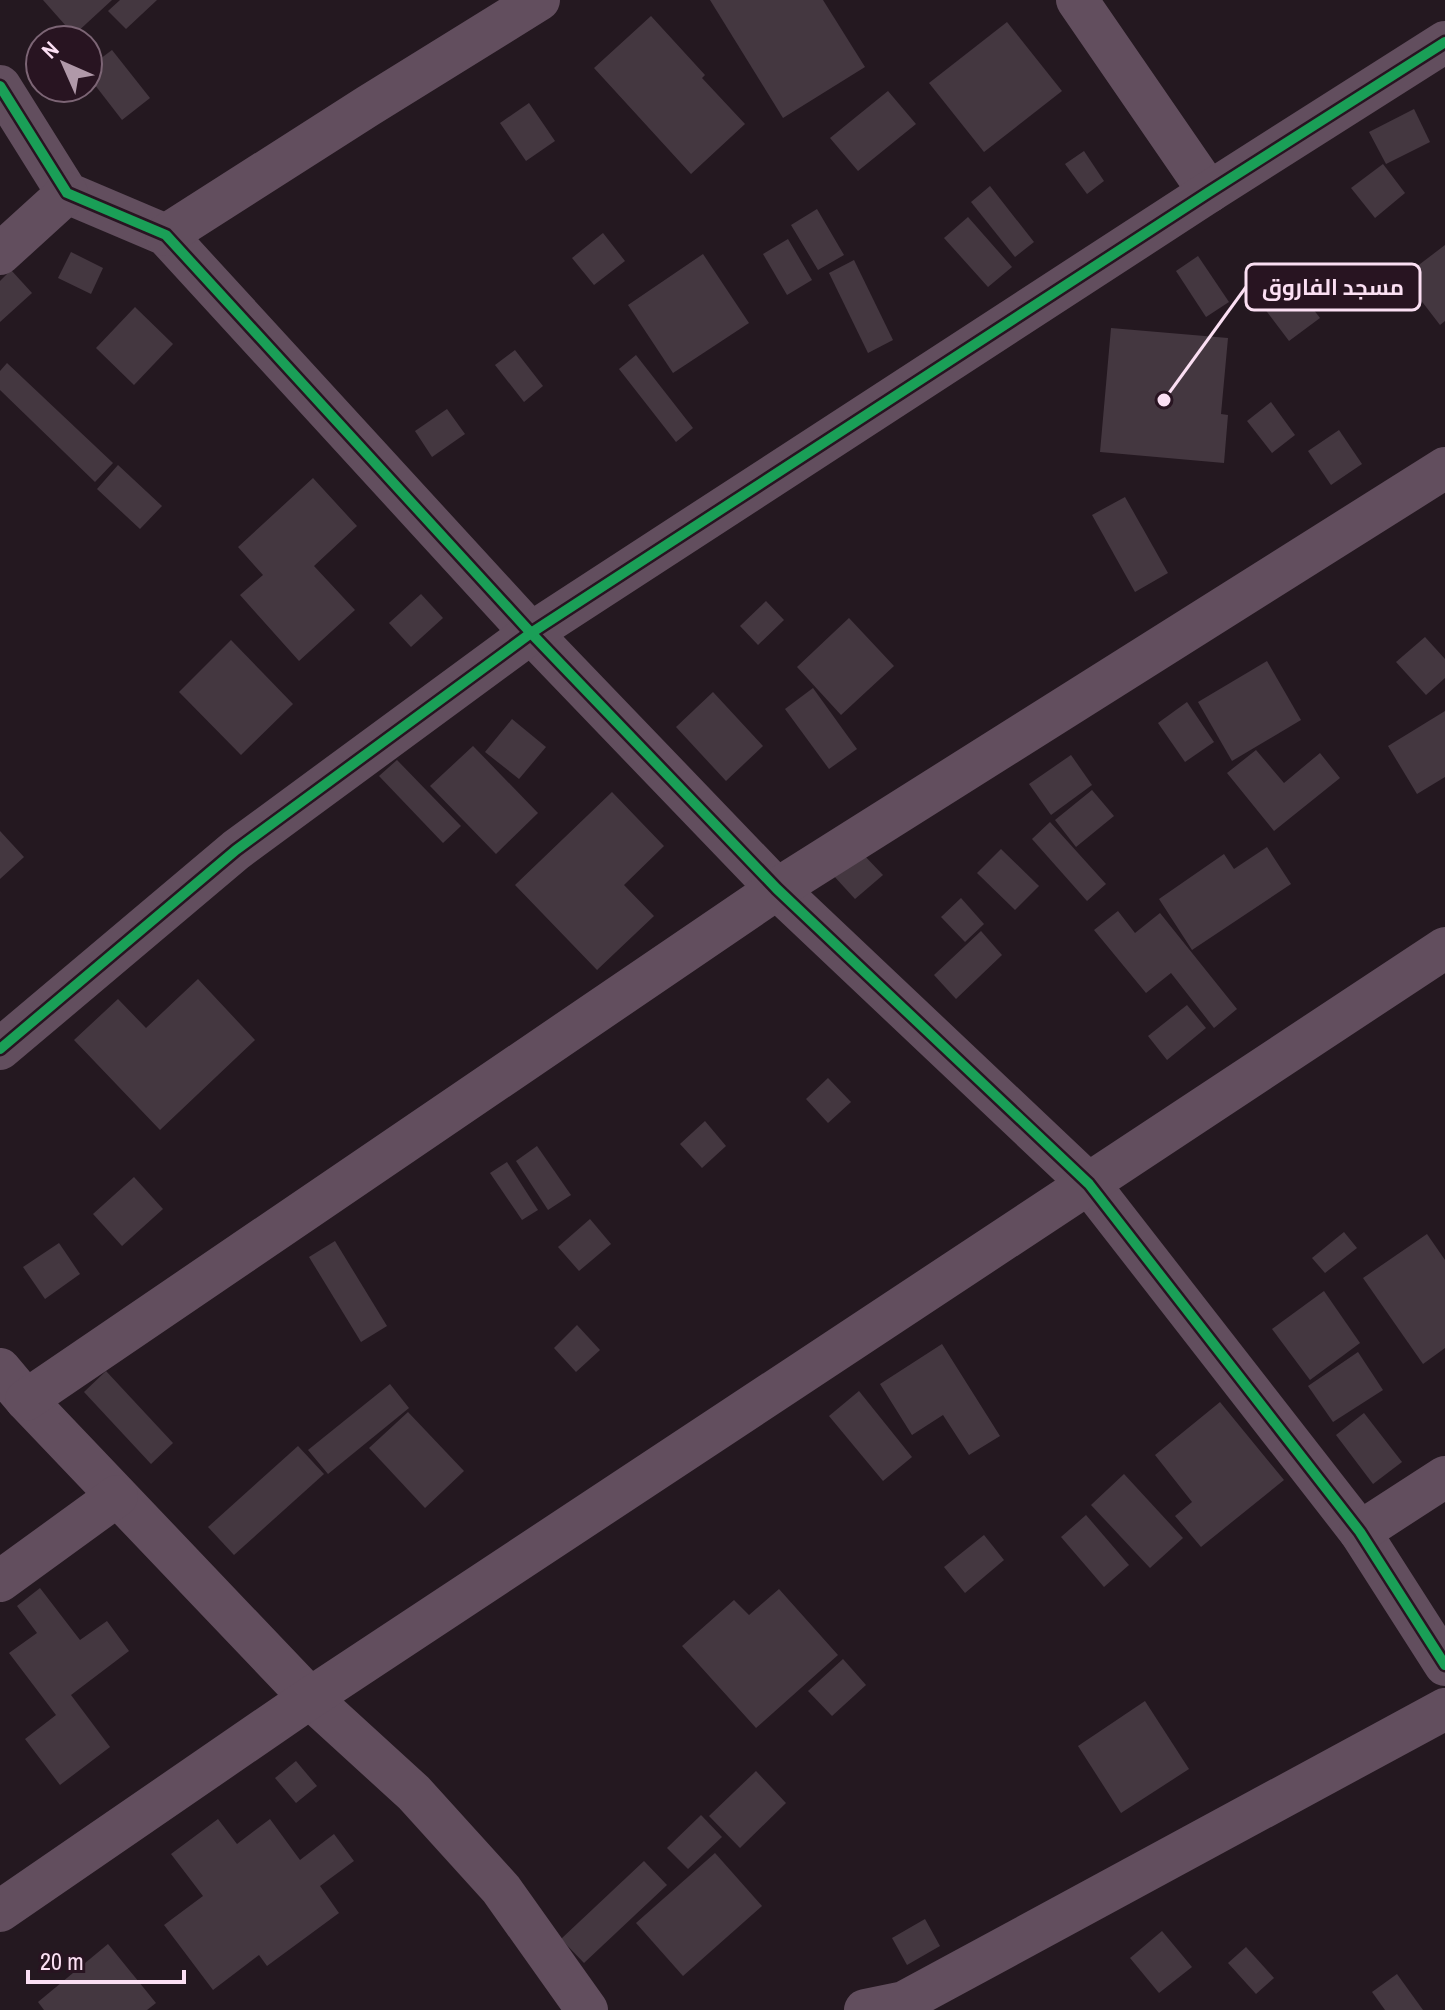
<svg xmlns="http://www.w3.org/2000/svg" width="1445" height="2010" font-family="'Archivo Narrow',Cairo,sans-serif">
	<style>
		.building { fill: #443740 }
		.lines { fill: none; stroke-linecap: round; stroke-linejoin: round }
		.minor { stroke: #624e5e; stroke-width: 42 }
		.cycleway-casing { stroke: #281421; stroke-width: 15 }
		.cycleway { stroke: #1a9f57; stroke-width: 10 }
		.leader { fill: none; stroke: #fbdff3; stroke-width: 3 }
		.callout-dot { fill: #fbdff3; stroke: #281421; stroke-width: 3 }
		.callout { fill: #281421; stroke: #fbdff3; stroke-width: 3 }
		.callout-label { font-size: 22px; text-anchor: middle; font-weight: bold; fill: #fbdff3 }
	</style>
	<rect width="100%" height="100%" fill="#241820"/>
	<g class="building">
		<polygon points="43,0 112,0 74,35"/>
		<polygon points="120,0 157,0 126,29 108,11"/>
		<polygon points="710,0 823,0 865,67 783,118"/>
		<polygon points="651,16 705,75 702,78 745,124 691,174 594,68"/>
		<polygon points="1007,22 1062,91 984,152 929,83"/>
		<polygon points="112,50 150,98 122,120 88,76 88,68"/>
		<polygon points="888,91 916,124 858,171 830,138"/>
		<polygon points="529,103 555,141 526,161 500,123"/>
		<polygon points="1414,109 1430,142 1386,164 1369,132"/>
		<polygon points="1084,151 1104,181 1087,194 1065,164"/>
		<polygon points="1383,164 1405,193 1375,218 1351,188"/>
		<polygon points="990,186 1034,242 1015,257 971,202"/>
		<polygon points="817,209 844,255 818,270 791,225"/>
		<polygon points="968,217 1012,267 988,287 944,238"/>
		<polygon points="603,233 625,261 594,285 572,258"/>
		<polygon points="788,239 812,280 787,295 763,254"/>
		<polygon points="1445,245 1445,321 1440,325 1403,277"/>
		<polygon points="71,252 103,268 91,294 58,278"/>
		<polygon points="703,254 749,323 673,373 628,305"/>
		<polygon points="1198,256 1229,302 1206,317 1176,271"/>
		<polygon points="854,260 893,340 868,353 829,273"/>
		<polygon points="11,270 32,293 0,322 0,281"/>
		<polygon points="1285,272 1320,318 1289,341 1255,296"/>
		<polygon points="135,307 173,344 134,385 96,348"/>
		<polygon points="1111,328 1228,338 1221,414 1228,415 1224,463 1100,452"/>
		<polygon points="515,350 543,386 524,402 495,365"/>
		<polygon points="636,355 693,428 676,442 619,369"/>
		<polygon points="7,363 113,463 95,482 0,390 0,371"/>
		<polygon points="1271,402 1295,435 1272,453 1247,421"/>
		<polygon points="447,409 465,434 432,457 415,431"/>
		<polygon points="1339,430 1362,464 1331,485 1308,451"/>
		<polygon points="118,465 162,506 140,529 97,489"/>
		<polygon points="313,478 357,526 314,566 355,610 299,661 240,595 263,575 238,547"/>
		<polygon points="1125,497 1168,573 1135,592 1092,515"/>
		<polygon points="421,594 443,618 411,647 389,623"/>
		<polygon points="766,601 784,620 758,645 740,626"/>
		<polygon points="849,618 894,666 841,715 797,667"/>
		<polygon points="1425,637 1445,659 1445,678 1426,695 1396,662"/>
		<polygon points="231,640 293,704 241,755 179,692"/>
		<polygon points="1267,661 1301,720 1232,761 1198,702"/>
		<polygon points="813,688 857,749 829,769 785,709"/>
		<polygon points="713,692 763,746 726,781 676,727"/>
		<polygon points="1187,702 1214,742 1185,762 1158,723"/>
		<polygon points="1445,711 1445,777 1417,794 1388,746"/>
		<polygon points="512,719 546,747 519,779 485,752"/>
		<polygon points="473,746 538,813 496,854 430,786"/>
		<polygon points="1256,750 1284,783 1320,753 1340,778 1274,831 1227,773"/>
		<polygon points="1071,755 1092,785 1051,815 1029,784"/>
		<polygon points="397,760 461,826 443,843 379,776"/>
		<polygon points="1092,790 1114,816 1076,847 1055,820"/>
		<polygon points="612,792 664,846 624,885 654,916 597,970 515,885"/>
		<polygon points="1050,822 1106,884 1087,901 1032,839"/>
		<polygon points="0,831 24,857 0,879"/>
		<polygon points="1267,847 1291,884 1192,950 1159,899 1224,854 1234,869"/>
		<polygon points="1001,849 1039,886 1015,910 977,873"/>
		<polygon points="860,851 883,875 855,899 833,875"/>
		<polygon points="961,898 984,924 965,942 941,917"/>
		<polygon points="1118,911 1135,933 1160,913 1237,1009 1214,1028 1171,973 1146,993 1094,930"/>
		<polygon points="981,931 1002,955 956,999 934,975"/>
		<polygon points="198,979 255,1040 160,1130 74,1040 118,999 146,1028"/>
		<polygon points="1187,1005 1206,1028 1167,1060 1148,1036"/>
		<polygon points="828,1078 851,1102 828,1123 806,1099"/>
		<polygon points="705,1121 726,1146 702,1168 680,1144"/>
		<polygon points="537,1146 571,1195 548,1210 516,1161"/>
		<polygon points="507,1162 538,1210 522,1220 490,1173"/>
		<polygon points="134,1177 163,1209 122,1246 93,1214"/>
		<polygon points="590,1219 611,1244 579,1271 558,1247"/>
		<polygon points="1344,1232 1357,1248 1325,1273 1312,1258"/>
		<polygon points="1427,1234 1445,1260 1445,1348 1423,1364 1363,1278"/>
		<polygon points="335,1241 387,1326 361,1342 309,1257"/>
		<polygon points="59,1243 80,1274 45,1299 23,1267"/>
		<polygon points="1324,1291 1360,1343 1310,1380 1272,1329"/>
		<polygon points="577,1325 600,1350 576,1372 554,1348"/>
		<polygon points="942,1344 1000,1436 969,1455 943,1415 912,1435 880,1384"/>
		<polygon points="1358,1352 1383,1390 1333,1422 1308,1386"/>
		<polygon points="106,1371 173,1443 151,1464 84,1392"/>
		<polygon points="390,1384 409,1408 328,1474 308,1450"/>
		<polygon points="859,1391 912,1457 883,1481 829,1416"/>
		<polygon points="1220,1402 1284,1480 1201,1547 1175,1516 1192,1502 1155,1455"/>
		<polygon points="408,1412 464,1471 425,1508 369,1448"/>
		<polygon points="1364,1413 1402,1462 1373,1484 1336,1435"/>
		<polygon points="298,1446 324,1474 234,1555 208,1527"/>
		<polygon points="1124,1474 1183,1538 1150,1568 1091,1505"/>
		<polygon points="1086,1515 1129,1565 1104,1587 1061,1537"/>
		<polygon points="984,1535 1004,1560 965,1593 944,1567"/>
		<polygon points="40,1588 80,1640 107,1621 129,1651 71,1695 110,1747 60,1785 25,1739 56,1715 9,1653 37,1633 17,1606"/>
		<polygon points="779,1589 838,1655 756,1728 682,1646 734,1600 749,1615"/>
		<polygon points="843,1659 866,1685 832,1716 808,1691"/>
		<polygon points="1145,1701 1189,1769 1121,1813 1078,1746"/>
		<polygon points="296,1761 317,1786 296,1803 275,1778"/>
		<polygon points="756,1771 786,1803 740,1848 709,1816"/>
		<polygon points="701,1815 722,1837 688,1869 667,1848"/>
		<polygon points="218,1819 237,1844 270,1819 300,1860 334,1834 354,1861 320,1886 339,1913 267,1966 259,1955 213,1990 164,1925 203,1896 171,1854"/>
		<polygon points="715,1853 762,1906 683,1976 636,1923"/>
		<polygon points="644,1861 667,1885 584,1963 561,1939"/>
		<polygon points="925,1919 940,1946 907,1965 892,1938"/>
		<polygon points="1162,1931 1192,1967 1159,1993 1130,1958"/>
		<polygon points="108,1944 156,2003 147,2010 44,2010 38,2002"/>
		<polygon points="1246,1947 1274,1978 1256,1994 1228,1963"/>
		<polygon points="1397,1974 1423,2010 1385,2010 1372,1992"/>
	</g>
	<g class="lines">
		<g class="minor">
			<polyline points="1077,0 1209,192"/>
			<polyline points="0,86 67,193 166,235 531,633 777,889 1089,1184 1360,1532 1445,1665"/>
			<polyline points="166,235 368,106 539,0"/>
			<polyline points="0,254 67,193"/>
			<polyline points="0,1049 236,850 531,633 1209,192 1445,42"/>
			<polyline points="0,1369 26,1400 310,1698 414,1793 501,1889 587,2010"/>
			<polyline points="26,1400 777,889 1445,468"/>
			<polyline points="1360,1532 1445,1477"/>
			<polyline points="0,1581 117,1496"/>
			<polyline points="0,1911 310,1698 1445,948"/>
			<polyline points="865,2010 904,2002 1445,1709"/>
		</g>
		<defs>
			<g id="cycleway">
				<polyline points="0,86 67,193 166,235 531,633 777,889 1089,1184 1360,1532 1445,1665"/>
				<polyline points="0,1049 236,850 531,633 1209,192 1445,42"/>
			</g>
		</defs>
		<use href="#cycleway" class="cycleway-casing"/>
		<use href="#cycleway" class="cycleway"/>
	</g>
	<path class="leader" d="M1164 400L1246 287"/>
	<circle class="callout-dot" cx="1164" cy="400" r="8"/>
	<rect class="callout" x="1246" y="264" width="174" height="46" rx="8"/>
	<g class="callout-label">
		<text x="1333" y="295">مسجد الفاروق</text>
	</g>
	<g transform="translate(64 64) rotate(315)"><circle r="38" fill="#281421" stroke="#7c6575" stroke-width="2"/>
	<path d="M0-6L14 30L0 20L-14 30Z" fill="#b099a9"/>
	<text y="-12" font-size="22" font-weight="bold" text-anchor="middle" fill="#fbdff3">N</text>
	</g>
	<path d="M28 1970v12h156v-12" fill="none" stroke="#fbdff3" stroke-width="4"/>
	<text x="40" y="1970" font-size="24" fill="#fbdff3" stroke="#281421" stroke-width="6" paint-order="stroke">20 m</text>
</svg>
